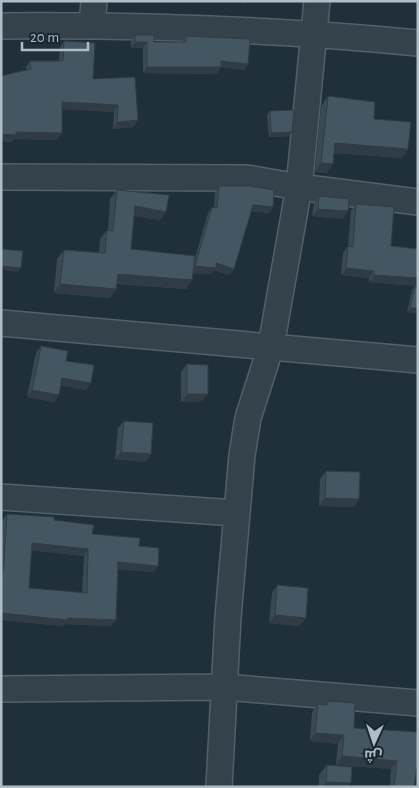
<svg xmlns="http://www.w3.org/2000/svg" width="419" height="788" viewBox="0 0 419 788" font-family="'Alegreya Sans',Cairo,sans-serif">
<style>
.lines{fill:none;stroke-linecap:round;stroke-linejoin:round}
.street-casing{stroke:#526069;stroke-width:28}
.street{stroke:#34424b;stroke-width:25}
.wall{fill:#3a4a54;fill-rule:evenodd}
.shaded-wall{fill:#303c45}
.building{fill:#445662;stroke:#303c45;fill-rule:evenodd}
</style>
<rect width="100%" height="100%" fill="#20303b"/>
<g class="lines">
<defs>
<path id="street" d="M1,26C140,25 279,29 418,43
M92,26L94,1
M1,177L247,178L299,187L418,202
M1,323L418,360
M1,497L236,513
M1,689L224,687L418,703
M219,787L228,617L242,455L248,418L271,346L299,187L317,1"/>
</defs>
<use href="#street" class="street-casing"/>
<use href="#street" class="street"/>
</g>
<path class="wall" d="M135,35L154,42H182L186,36L248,64L244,70L221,67L217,74L143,73V48H131V41Z
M64,41L93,79L138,120L133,127L113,129L114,112L62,109L57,140L14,139L12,142L1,141V76L26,70V67L30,61H59L60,48Z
M328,96L374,119L408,149L402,158L334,153L333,164L327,173L315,172L321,106Z
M270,111L289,136L269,137L267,115Z
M219,186L269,213L251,211L234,269L229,275L214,270L211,274L193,273L192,280L186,289L117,284L116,289L110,298L54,293L57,259L64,250L99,253L100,239L107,230H108L110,199L117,190L166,212L160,220L134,216L131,249L195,258L208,213L212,207H214L215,192Z
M319,196L343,219L312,216L314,203Z
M356,204L391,246L418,249V286L369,282V278L341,275L343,253L348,246L351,211Z
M415,286L418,313L407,312L412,290Z
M41,346L86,390L61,385L54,402L27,397L36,353Z
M187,364L202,401L181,402V372Z
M124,421L151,454L145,462L115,459L118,428Z
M326,471L359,499L354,507L319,506L320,479Z
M7,514L54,520L92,534L139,546L158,566L153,572L118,569L111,626L64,624L63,626L1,620V538L2,521ZM31,550L84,556L82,593L29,588Z
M277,585L300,626L269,623L272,593Z
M327,701L354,728L416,768L414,787H390L391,769L336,765L338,744L310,741L312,712L318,704L325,705Z
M327,765L351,783L348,787H319V775Z"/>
<path class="shaded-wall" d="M229,1H247L245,4Z
M135,42H147L143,48H131Z
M221,61L248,64L244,70L221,67L217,74L143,73L147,67Z
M62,102L118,105L114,112L58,109Z
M138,120L133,127L113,129L117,122Z
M16,132L62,133L57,140L14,139L12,142L1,141V134Z
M292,132L289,136L269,137L271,133Z
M335,143L408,149L402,158L328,152Z
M321,163L333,164L327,173L315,172Z
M253,205L273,207L269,213L248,211Z
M135,206L166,212L160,220L129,215Z
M318,209L348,211L343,219L312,216Z
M216,263L234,269L229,275L214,270L211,274L190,273L195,266Z
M1,266L21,268L18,272L1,270Z
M346,268L374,271L369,278L341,275Z
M118,274L192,280L186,289L112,283Z
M374,275L418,278V286L369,282Z
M60,284L116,289L110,298L54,293Z
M410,308H418V313L407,312Z
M62,378L91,383L86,390L57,385Z
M32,390L59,395L54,402L27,397Z
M187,394H208L202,401L181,402Z
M121,452L151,454L145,462L115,459Z
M325,498L359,499L354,507L319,506Z
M32,543L88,549L84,556L27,550Z
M118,562L158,566L153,572L114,568Z
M1,613L68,618L116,620L111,626L64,624L63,626L1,620Z
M275,615L306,618L300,626L269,623Z
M315,733L344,735L338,744L310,741Z
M342,756L397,761L391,769L336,765Z
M326,782L351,783L348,787H322Z"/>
<path class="building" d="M135,35H154V42H186V36L250,39L248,64L221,61V67H147V42H135Z
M64,41L95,43L93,79L135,77L138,120L117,122L118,105L62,102V133L16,132V135L1,134V76L31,69L30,61H63Z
M328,96L375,102L374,119L411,122L408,149L335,143L333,164L321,163Z
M294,110L292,132L271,133L270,111Z
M219,186H250L274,190L273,207L253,205L234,269L216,263V268L195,266L212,207L217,208Z
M117,190L169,195L166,212L135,206L131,249L195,256L192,280L118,274L116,289L60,284L64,250L105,253L107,230L113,231Z
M319,196L349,199L348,211L318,209Z
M356,204L394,207L391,246L418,249V278L374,275V271L346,268L348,246L353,247Z
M1,249L23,251L21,268L1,266Z
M415,286L418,287V308H410Z
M41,346L68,351L66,361L94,365L91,383L62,378L59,395L32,390Z
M187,364L208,365V394H187Z
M124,421L153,423L151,454L121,452Z
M326,471L360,472L359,499L325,498Z
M7,514L54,517V520L94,525L92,534L140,538L139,546L159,548L158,566L118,562L116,620L68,618L67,620L1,613V583L4,562ZM32,543L88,549L87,593L29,588Z
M277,585L308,588L306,618L275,615Z
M327,701L355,703L354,728L418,732V760L414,787H394L397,761L342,756L344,735L315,733L318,704L327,705Z
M327,765L352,767L351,783L326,782Z"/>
<rect width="419" height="788" fill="none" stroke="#afbdc7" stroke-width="5"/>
<g transform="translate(374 743) rotate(183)" stroke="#192730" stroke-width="4" paint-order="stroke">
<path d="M0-4L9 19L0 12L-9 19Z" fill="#afbdc7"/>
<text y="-8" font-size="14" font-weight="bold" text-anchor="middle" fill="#afbdc7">ش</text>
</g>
<path d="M22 42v8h66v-8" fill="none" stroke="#afbdc7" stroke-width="2.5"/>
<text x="30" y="42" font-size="15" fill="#afbdc7" stroke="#192730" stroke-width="4" paint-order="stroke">20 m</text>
</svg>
